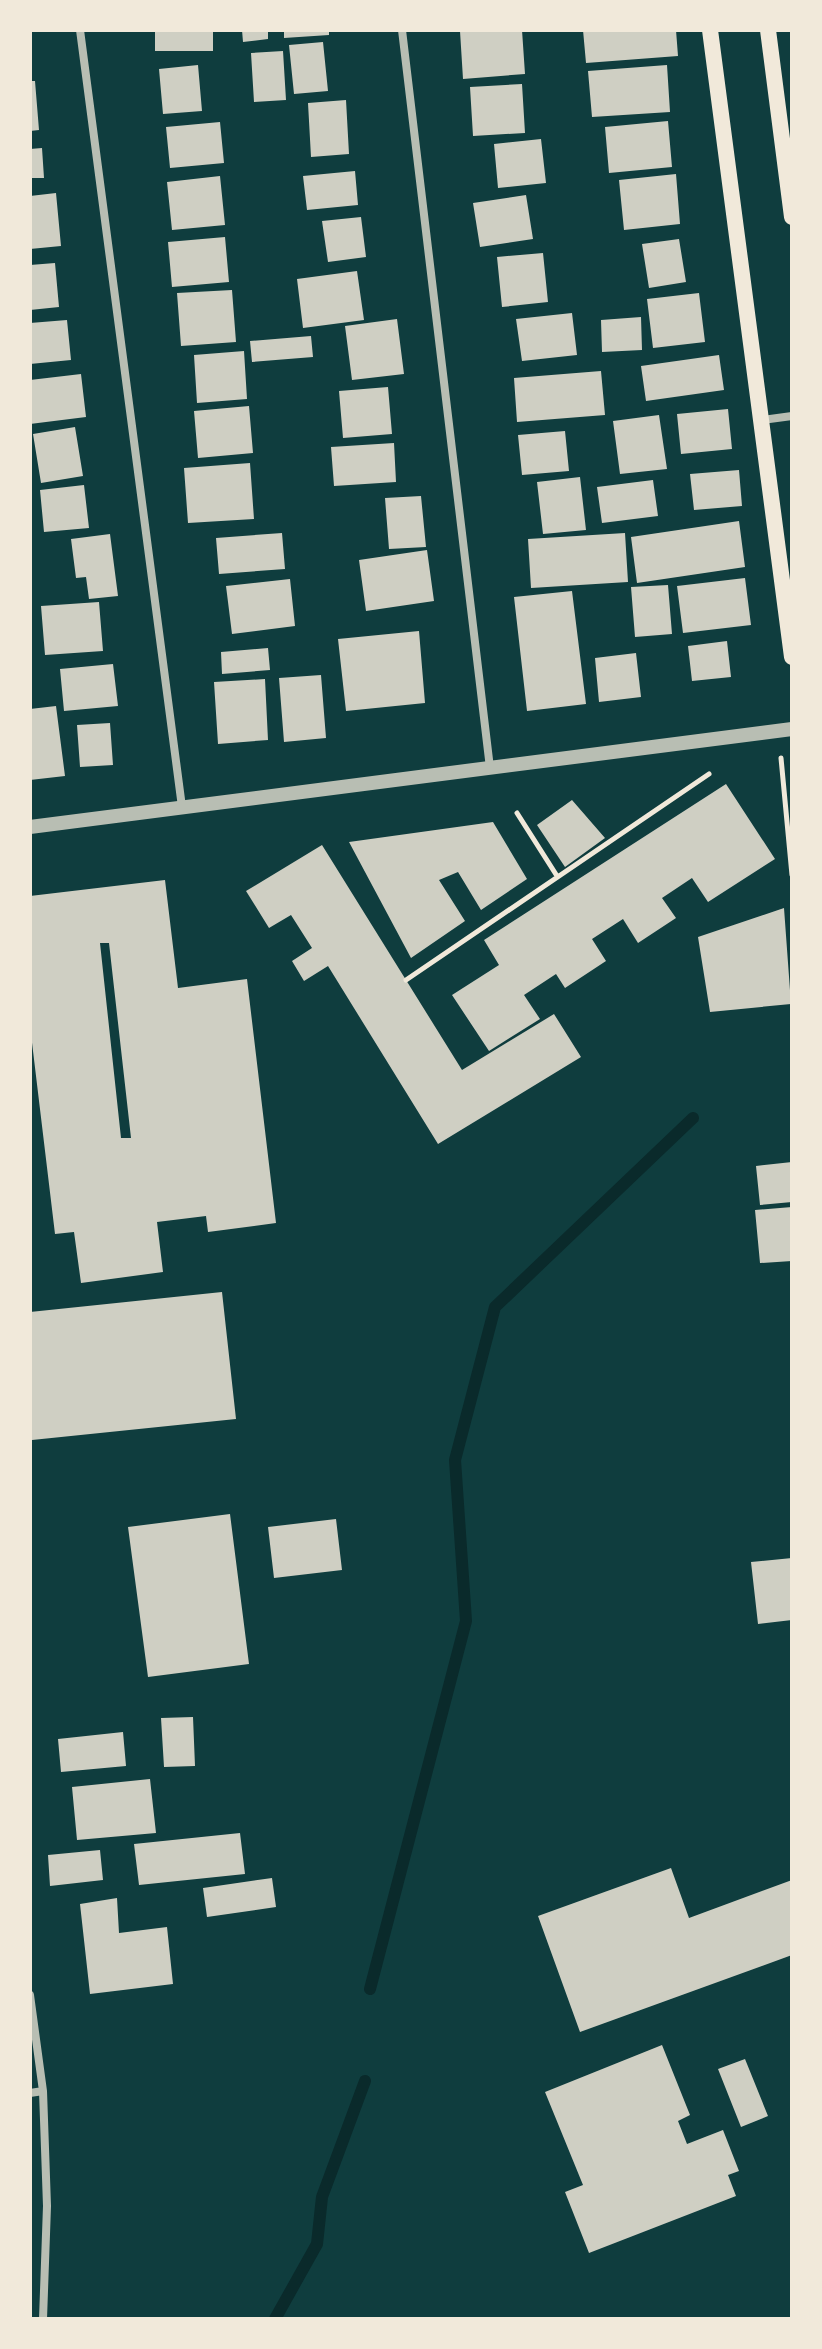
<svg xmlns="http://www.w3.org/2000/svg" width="822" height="2349" viewBox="0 0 822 2349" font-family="'PT Serif',serif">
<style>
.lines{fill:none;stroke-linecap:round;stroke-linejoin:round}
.stream{stroke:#0a2a2b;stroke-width:12}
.building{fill:#cfcfc3;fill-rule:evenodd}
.path{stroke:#f1e9da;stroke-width:5}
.minor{stroke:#b8beb3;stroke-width:8}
.tertiary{stroke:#b8beb3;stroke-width:14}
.secondary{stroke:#f1e9da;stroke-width:16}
</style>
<rect width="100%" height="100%" fill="#0f3d3e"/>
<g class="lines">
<path class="stream" d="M370,1989L466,1621L455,1460L495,1307L693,1118
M275,2319L317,2244L322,2197L365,2081"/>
</g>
<path class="building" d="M155,30H213V51H155Z
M242,30H268V39L243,42Z
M284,30H329V35L284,38Z
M522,30L525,74L463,79L460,31Z
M583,30H676L678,56L586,63Z
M323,42L328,91L294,94L289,45Z
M283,51L286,100L254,102L251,53Z
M198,65L202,111L163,114L159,69Z
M667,65L670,112L592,117L588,71Z
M30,81H35L39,130L30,131Z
M522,84L525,133L473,136L470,87Z
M346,100L349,154L311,157L308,103Z
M668,121L672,167L609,173L605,127Z
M220,122L224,163L170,168L166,127Z
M541,139L546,183L498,188L494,144Z
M42,148L44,178H30V149Z
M355,171L358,205L307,210L303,176Z
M676,174L680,224L624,230L619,180Z
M220,176L225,225L172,230L167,182Z
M56,193L61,246L30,249V196Z
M526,195L533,239L480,247L473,203Z
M361,217L366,257L328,262L322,221Z
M225,237L229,282L172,287L168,242Z
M679,239L686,282L649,288L642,244Z
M543,253L548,302L502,307L497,257Z
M55,263L59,307L30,310V265Z
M357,271L364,320L303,328L297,279Z
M232,290L236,342L181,346L177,293Z
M699,293L705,342L653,348L647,299Z
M572,313L577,355L522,361L516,319Z
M641,317L642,350L602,352L601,320Z
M397,319L404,374L352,380L345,326Z
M67,320L71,360L30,364V323Z
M311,336L313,357L252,362L250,341Z
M244,351L247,399L197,403L194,355Z
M719,355L724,390L646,401L641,366Z
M601,371L605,415L517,422L514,378Z
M81,374L86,417L30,424V380Z
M388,387L392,434L343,438L339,391Z
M249,406L253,453L198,458L194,411Z
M728,409L732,449L681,454L677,414Z
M659,415L667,469L620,474L613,421Z
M75,427L83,476L41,483L33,434Z
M565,431L569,471L522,475L518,435Z
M394,443L396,482L334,486L331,447Z
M250,463L254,519L188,523L184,468Z
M739,470L742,506L694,510L690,474Z
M580,477L586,530L543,534L537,482Z
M653,480L658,516L602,523L597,487Z
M84,485L89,528L44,532L40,490Z
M421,496L426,547L389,549L385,498Z
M739,521L745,567L637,583L631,537Z
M282,533L285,569L219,574L216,538Z
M625,533L628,582L531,588L528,539Z
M110,534L118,596L89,599L86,577L76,578L71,539Z
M427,550L434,601L366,611L359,560Z
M745,578L751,625L683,633L677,586Z
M290,579L295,626L232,634L226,586Z
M668,585L672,634L635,637L631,587Z
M572,591L586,704L527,711L514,597Z
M99,602L103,651L45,655L41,606Z
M419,631L425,703L346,711L338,639Z
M727,641L731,677L692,681L688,646Z
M268,648L270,670L222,674L221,652Z
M636,653L641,697L599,702L595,658Z
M113,664L118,706L64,711L60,669Z
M321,675L326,738L284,742L279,678Z
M265,679L268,740L218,744L214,682Z
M56,706L65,776L30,780V709Z
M110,723L113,765L80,767L77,725Z
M726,784L775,859L708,902L692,878L662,898L676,918L638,943L623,919L592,939L606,961L565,988L556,974L524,995L540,1019L489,1051L452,995L499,965L484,940Z
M572,800L605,838L565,867L537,825Z
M493,822L527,879L481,910L458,872L439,880L465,921L411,958L349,842Z
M322,845L462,1070L554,1014L581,1057L438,1144L328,966L304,981L292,961L312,948L291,915L269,928L246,891Z
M165,880L178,988L247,979L276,1223L208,1232L206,1216L157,1222L163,1272L81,1283L74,1232L55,1234L30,1026V896ZM100,943H109L131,1138H121Z
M784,908L791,1004L710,1012L698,937Z
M792,1162V1202L760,1205L756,1166Z
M792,1207V1261L760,1263L755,1210Z
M222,1292L236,1419L32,1440L30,1312Z
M230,1514L249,1664L148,1677L128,1527Z
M336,1519L342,1570L274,1578L268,1527Z
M792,1558V1620L758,1624L751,1562Z
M193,1717L195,1766L164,1767L161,1718Z
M123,1732L126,1766L61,1772L58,1739Z
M150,1779L156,1833L77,1840L72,1787Z
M240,1833L245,1874L139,1885L134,1844Z
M100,1850L103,1880L50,1886L48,1855Z
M671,1868L689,1918L792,1880V1955L580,2032L538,1916Z
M272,1878L276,1907L207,1917L203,1888Z
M117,1898L119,1933L167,1927L173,1984L90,1994L80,1904Z
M662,2045L690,2115L678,2121L687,2144L723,2130L739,2171L728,2175L736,2196L589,2253L565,2192L583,2185L545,2092Z
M745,2059L768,2116L741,2127L718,2069Z"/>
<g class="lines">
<path class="path" d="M781,758L792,875
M517,813L557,876
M406,980L709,774"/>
<path class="minor" d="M80,30L182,807
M402,30L490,768
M762,420L792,416
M30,1995L43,2091L47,2206L43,2319
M30,2093L43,2091"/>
<path class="tertiary" d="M30,827L792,729"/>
<path class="secondary" d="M710,30L792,657
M768,30L792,217"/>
</g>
<rect width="822" height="2349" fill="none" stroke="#f1e9da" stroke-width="64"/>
</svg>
